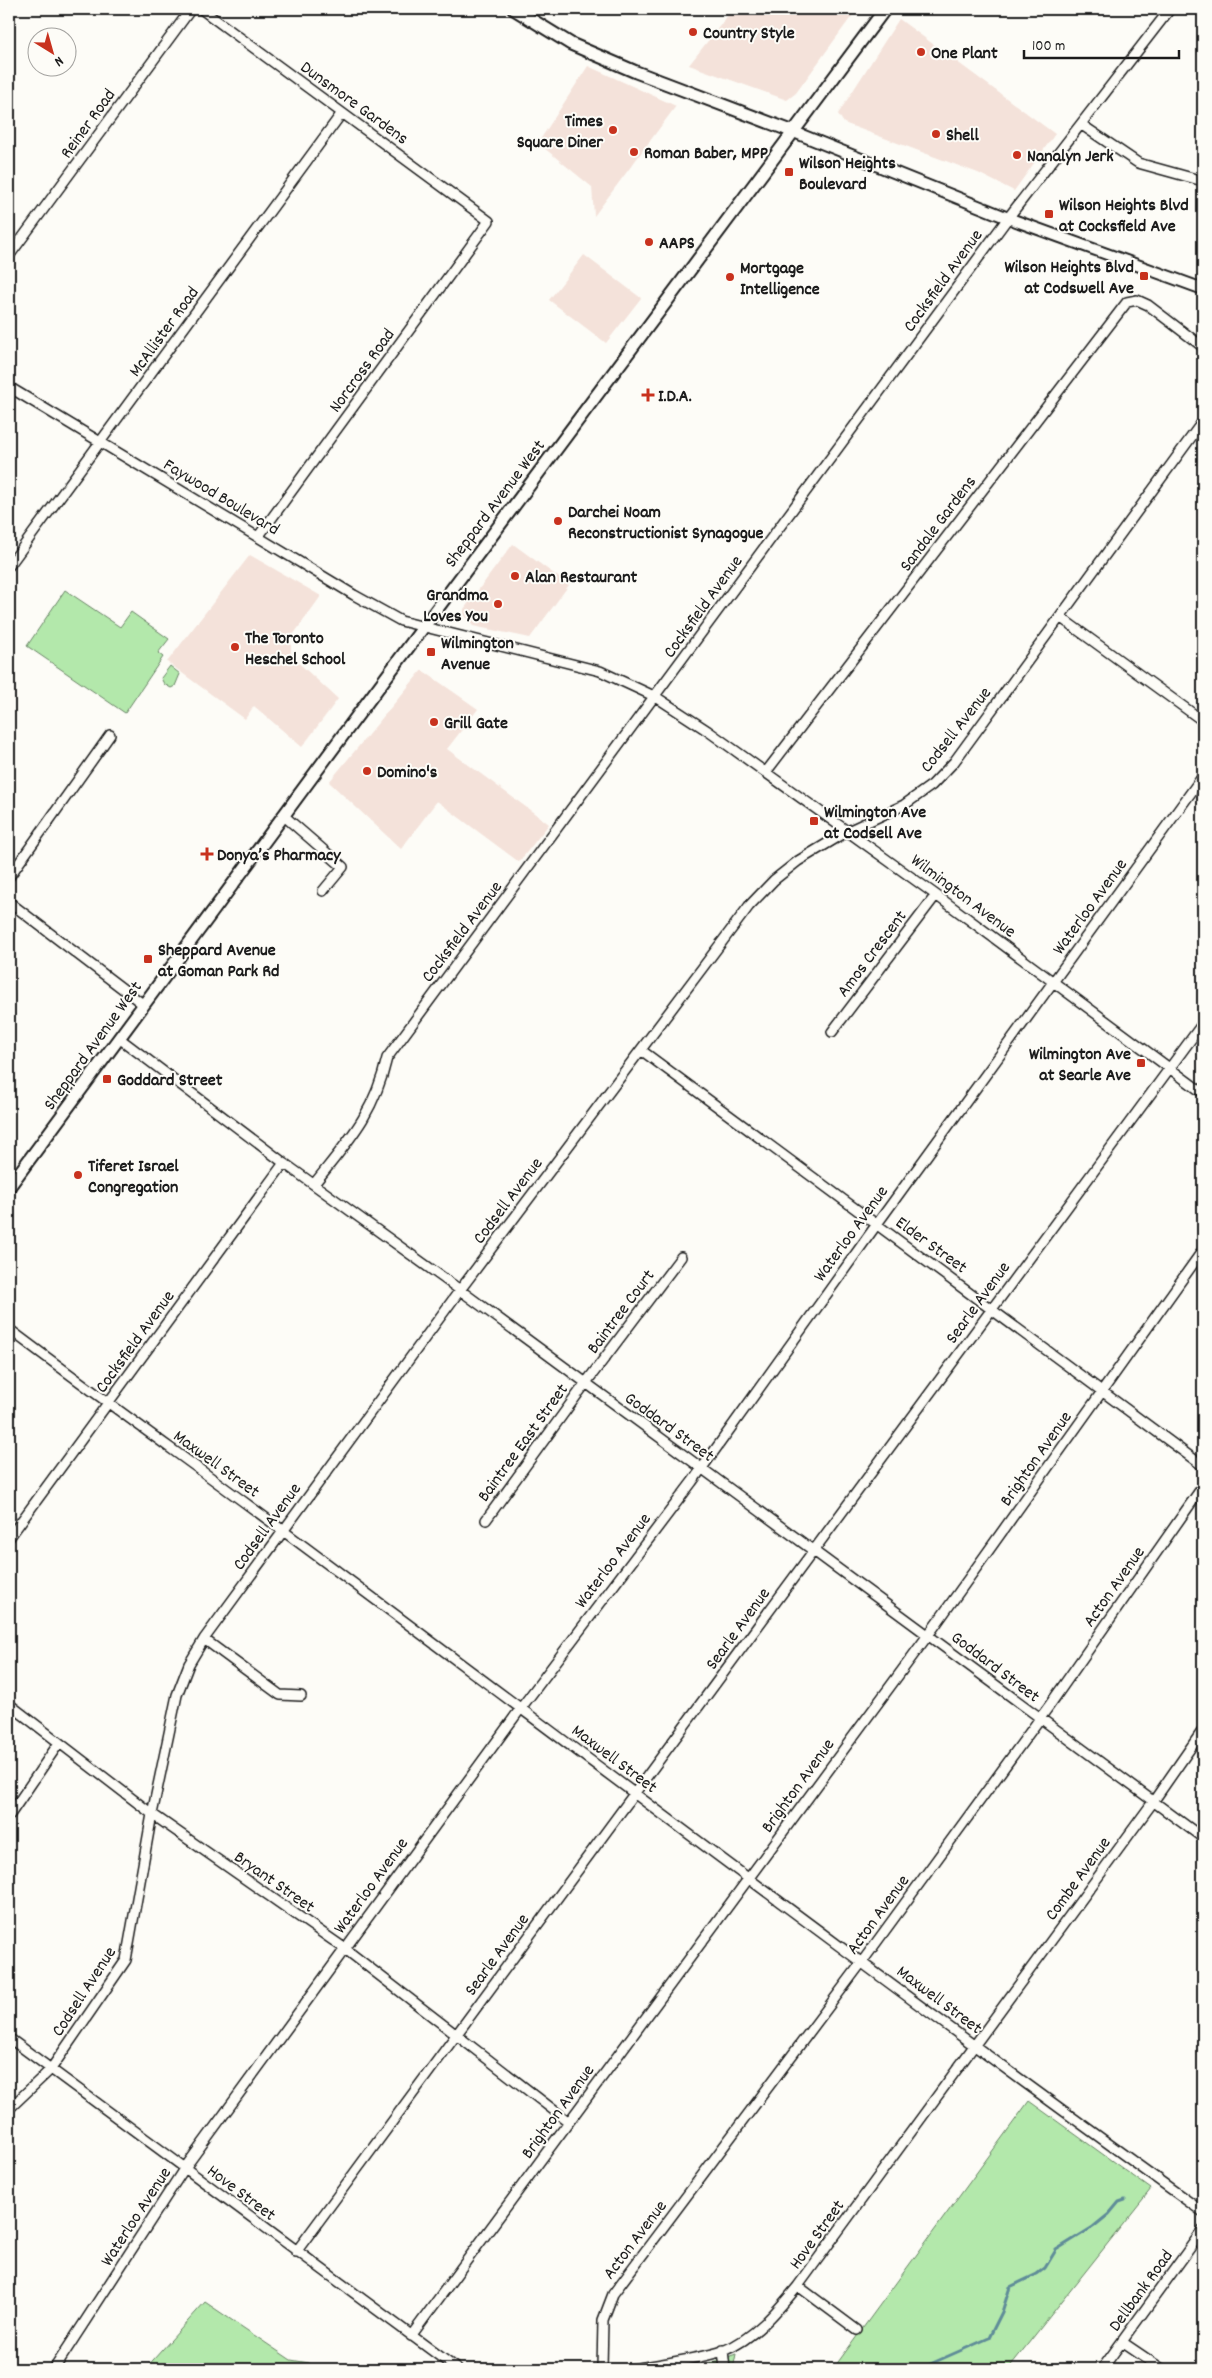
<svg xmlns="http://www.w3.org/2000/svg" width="1212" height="2378" viewBox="0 0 1212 2378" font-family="Dekko,sans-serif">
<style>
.built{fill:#f4e2da}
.green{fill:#b3e8ab;stroke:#688264}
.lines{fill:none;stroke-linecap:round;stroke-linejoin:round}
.stream{stroke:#5f8c98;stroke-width:3}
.minor-casing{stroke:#1c1c1c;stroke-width:12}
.tertiary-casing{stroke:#1c1c1c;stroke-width:14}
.secondary-casing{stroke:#1c1c1c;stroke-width:15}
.minor{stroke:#fdfcf7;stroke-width:9}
.tertiary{stroke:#fdfcf7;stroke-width:10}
.secondary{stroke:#fdfcf7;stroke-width:11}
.poi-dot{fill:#c8321e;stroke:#fdfcf7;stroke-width:2}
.labels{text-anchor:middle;stroke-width:4;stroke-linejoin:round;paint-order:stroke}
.poi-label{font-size:18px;font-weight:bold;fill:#1c1c1c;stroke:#fdfcf7;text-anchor:start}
.street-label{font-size:18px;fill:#1c1c1c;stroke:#fdfcf7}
</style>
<rect width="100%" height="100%" fill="#fdfcf7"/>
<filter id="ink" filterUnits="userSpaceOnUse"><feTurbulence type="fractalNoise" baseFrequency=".02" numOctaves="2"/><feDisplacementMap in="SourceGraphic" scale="10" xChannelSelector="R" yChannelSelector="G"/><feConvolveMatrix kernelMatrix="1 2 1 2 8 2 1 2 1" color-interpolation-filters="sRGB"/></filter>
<g filter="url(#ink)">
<path class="built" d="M733,9H757L762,14L766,9H857L796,93L787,100L689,65Z
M899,19L1055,134L1014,191L978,173L844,123L838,114Z
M588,66L676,106L594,216L592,187L538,143Z
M584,255L641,298L606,343L549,300Z
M513,544L569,585L530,638L473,626L464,614V609Z
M250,555L321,596L291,638V656L338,699L302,747L254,706L245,719L167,662Z
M422,670L478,709L447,749L549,824L519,862L437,801L401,849L329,782Z"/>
<path class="green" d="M65,590L120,627L131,612L169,639L158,653L163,657L125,713L27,646Z
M170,666L180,674L175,686L171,688L164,684L161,678Z
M1029,2101L1151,2189L1008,2369H833Z
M205,2302L291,2360L309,2363L317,2369H145Z
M736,2354L733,2369H693Z"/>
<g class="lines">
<path class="stream" d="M928,2369V2365L989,2338L1002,2312L1010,2287L1037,2274L1045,2268L1056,2250L1093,2227L1109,2214L1119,2202L1125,2200"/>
<defs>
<path id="minor" d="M201,9L489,221L258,537
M1082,125L1138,163L1203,181
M9,256L191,9
M9,387L354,595L401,621L600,671L656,697L708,731L936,895L1203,1093
M9,566L342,113
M1060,617L1203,721
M766,772L1127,302L1137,300L1148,305L1203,347
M283,815L343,867L323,891
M9,877L110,735
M9,902L144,1005
M832,1032L936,895
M119,1038L284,1163L460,1290L1203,1838
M641,1050L1203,1466
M314,1184C349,1140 374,1114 387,1058L1008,218L1170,9
M9,1329C120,1413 234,1493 345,1577C630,1790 914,2004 1203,2212
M486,1520L585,1384L681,1257
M9,1538L284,1163
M204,1639L280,1695L301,1696
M9,1704L152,1814L344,1948L569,2122
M9,1816L59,1743
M9,2038L457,2369
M9,2109L51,2069L126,1960L152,1814L177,1695L189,1664L204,1639L460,1290L749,906L774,880L798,861L848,831L904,805L932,785L954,762L1203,421
M296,2252L1203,1023
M798,2286L857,2330
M411,2336L934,1627L1203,1250
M1122,2342L1162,2369
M723,2350L725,2369
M54,2369L184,2169L521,1708L692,1482L877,1224L1203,776
M602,2369L603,2320L613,2294L862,1962L1049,1706L1203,1486
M632,2369C659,2364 699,2359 723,2351C754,2339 778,2310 798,2286L1153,1802L1203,1730
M1102,2369L1203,2230"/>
<path id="tertiary" d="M794,132L1008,218L1203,289"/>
<path id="secondary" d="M514,9L571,44L636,72L794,132
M9,1187L366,704L885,9"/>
</defs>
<use href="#minor" class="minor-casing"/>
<use href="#tertiary" class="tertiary-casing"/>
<use href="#secondary" class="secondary-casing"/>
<use href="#minor" class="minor"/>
<use href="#tertiary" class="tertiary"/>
<use href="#secondary" class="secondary"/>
</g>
</g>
<g class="poi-dot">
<circle cx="693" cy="32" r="5"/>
<circle cx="921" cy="52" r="5"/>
<circle cx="613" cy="130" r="5"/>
<circle cx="936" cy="134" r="5"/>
<circle cx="634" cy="152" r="5"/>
<circle cx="1017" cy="155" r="5"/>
<rect x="784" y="167" width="10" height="10" rx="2.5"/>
<rect x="1044" y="209" width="10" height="10" rx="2.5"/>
<circle cx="649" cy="242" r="5"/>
<rect x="1139" y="271" width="10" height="10" rx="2.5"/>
<circle cx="730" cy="277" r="5"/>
<path d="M645.5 387.5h5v5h5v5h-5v5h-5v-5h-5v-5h5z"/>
<circle cx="558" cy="521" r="5"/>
<circle cx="515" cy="576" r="5"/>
<circle cx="498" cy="604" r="5"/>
<circle cx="235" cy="647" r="5"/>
<rect x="426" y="647" width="10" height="10" rx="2.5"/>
<circle cx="434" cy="722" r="5"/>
<circle cx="367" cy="771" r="5"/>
<rect x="809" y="816" width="10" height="10" rx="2.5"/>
<path d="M204.5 846.5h5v5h5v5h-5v5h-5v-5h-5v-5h5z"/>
<rect x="143" y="954" width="10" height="10" rx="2.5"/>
<rect x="1136" y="1058" width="10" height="10" rx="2.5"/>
<rect x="102" y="1074" width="10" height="10" rx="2.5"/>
<circle cx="78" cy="1175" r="5"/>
</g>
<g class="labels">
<g class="poi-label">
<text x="703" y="38">Country Style</text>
<text x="931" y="58">One Plant</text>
<text x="603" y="126" text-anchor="end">Times<tspan x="603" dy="21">Square Diner</tspan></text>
<text x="946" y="140">Shell</text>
<text x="644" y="158">Roman Baber, MPP</text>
<text x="1027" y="161">Nanalyn Jerk</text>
<text x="799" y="168">Wilson Heights<tspan x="799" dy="21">Boulevard</tspan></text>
<text x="1059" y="210">Wilson Heights Blvd<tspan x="1059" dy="21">at Cocksfield Ave</tspan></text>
<text x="659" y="248">AAPS</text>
<text x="1134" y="272" text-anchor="end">Wilson Heights Blvd<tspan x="1134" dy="21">at Codswell Ave</tspan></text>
<text x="740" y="273">Mortgage<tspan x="740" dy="21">Intelligence</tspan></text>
<text x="658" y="401">I.D.A.</text>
<text x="568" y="517">Darchei Noam<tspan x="568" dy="21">Reconstructionist Synagogue</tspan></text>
<text x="525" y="582">Alan Restaurant</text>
<text x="488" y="600" text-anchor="end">Grandma<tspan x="488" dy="21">Loves You</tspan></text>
<text x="245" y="643">The Toronto<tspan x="245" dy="21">Heschel School</tspan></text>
<text x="441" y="648">Wilmington<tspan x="441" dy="21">Avenue</tspan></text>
<text x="444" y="728">Grill Gate</text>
<text x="377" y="777">Domino's</text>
<text x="824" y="817">Wilmington Ave<tspan x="824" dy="21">at Codsell Ave</tspan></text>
<text x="217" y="860">Donya’s Pharmacy</text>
<text x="158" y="955">Sheppard Avenue<tspan x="158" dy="21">at Goman Park Rd</tspan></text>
<text x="1131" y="1059" text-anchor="end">Wilmington Ave<tspan x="1131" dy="21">at Searle Ave</tspan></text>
<text x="117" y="1085">Goddard Street</text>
<text x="88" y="1171">Tiferet Israel<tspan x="88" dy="21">Congregation</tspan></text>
</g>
<g class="street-label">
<text transform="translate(355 102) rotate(36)" y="6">Dunsmore Gardens</text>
<text transform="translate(87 123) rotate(-54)" y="6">Reiner Road</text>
<text transform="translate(942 280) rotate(-54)" y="6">Cocksfield Avenue</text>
<text transform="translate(163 331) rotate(-54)" y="6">McAllister Road</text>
<text transform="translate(361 370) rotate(-54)" y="6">Norcross Road</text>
<text transform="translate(222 496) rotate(31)" y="6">Faywood Boulevard</text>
<text transform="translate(494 503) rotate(-53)" y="6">Sheppard Avenue West</text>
<text transform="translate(937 523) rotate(-53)" y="6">Sandale Gardens</text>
<text transform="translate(702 606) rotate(-54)" y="6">Cocksfield Avenue</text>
<text transform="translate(955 729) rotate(-52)" y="6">Codsell Avenue</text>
<text transform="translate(964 895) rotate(37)" y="6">Wilmington Avenue</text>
<text transform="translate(1089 906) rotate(-54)" y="6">Waterloo Avenue</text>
<text transform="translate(461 931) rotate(-53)" y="6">Cocksfield Avenue</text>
<text transform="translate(871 953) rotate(-53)" y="6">Amos Crescent</text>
<text transform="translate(92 1045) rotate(-54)" y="6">Sheppard Avenue West</text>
<text transform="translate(507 1200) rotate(-53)" y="6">Codsell Avenue</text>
<text transform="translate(850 1233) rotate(-54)" y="6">Waterloo Avenue</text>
<text transform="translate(932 1244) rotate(36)" y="6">Elder Street</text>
<text transform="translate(977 1302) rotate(-54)" y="6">Searle Avenue</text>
<text transform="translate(620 1311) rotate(-53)" y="6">Baintree Court</text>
<text transform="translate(134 1341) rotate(-54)" y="6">Cocksfield Avenue</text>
<text transform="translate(670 1426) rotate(36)" y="6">Goddard Street</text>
<text transform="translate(522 1442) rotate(-54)" y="6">Baintree East Street</text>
<text transform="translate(1035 1458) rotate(-55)" y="6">Brighton Avenue</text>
<text transform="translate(217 1463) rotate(36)" y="6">Maxwell Street</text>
<text transform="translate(266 1526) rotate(-54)" y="6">Codsell Avenue</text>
<text transform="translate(612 1560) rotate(-53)" y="6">Waterloo Avenue</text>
<text transform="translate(1113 1586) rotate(-55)" y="6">Acton Avenue</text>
<text transform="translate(737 1628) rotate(-54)" y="6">Searle Avenue</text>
<text transform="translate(996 1666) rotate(37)" y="6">Goddard Street</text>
<text transform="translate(615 1758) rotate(37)" y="6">Maxwell Street</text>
<text transform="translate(797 1785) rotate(-54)" y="6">Brighton Avenue</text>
<text transform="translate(1077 1878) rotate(-54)" y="6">Combe Avenue</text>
<text transform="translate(275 1881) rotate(35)" y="6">Bryant Street</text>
<text transform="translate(370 1885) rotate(-54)" y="6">Waterloo Avenue</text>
<text transform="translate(877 1914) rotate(-54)" y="6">Acton Avenue</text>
<text transform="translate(496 1954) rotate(-54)" y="6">Searle Avenue</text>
<text transform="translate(83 1991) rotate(-57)" y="6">Codsell Avenue</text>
<text transform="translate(940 1999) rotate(37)" y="6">Maxwell Street</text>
<text transform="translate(557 2111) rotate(-54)" y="6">Brighton Avenue</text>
<text transform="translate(242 2192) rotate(37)" y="6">Hove Street</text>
<text transform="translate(135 2216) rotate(-57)" y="6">Waterloo Avenue</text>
<text transform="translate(816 2234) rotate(-54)" y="6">Hove Street</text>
<text transform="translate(634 2239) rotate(-53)" y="6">Acton Avenue</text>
<text transform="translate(1140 2290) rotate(-54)" y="6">Dellbank Road</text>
</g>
</g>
<rect width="1212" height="2378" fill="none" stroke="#fdfcf7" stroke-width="30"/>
<rect x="15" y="15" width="1182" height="2348" fill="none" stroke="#1c1c1c" stroke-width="2" filter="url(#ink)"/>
<g transform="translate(52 52) rotate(143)"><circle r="24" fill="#fdfcf7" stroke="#a3a29f"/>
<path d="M0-4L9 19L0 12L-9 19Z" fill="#c8321e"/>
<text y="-8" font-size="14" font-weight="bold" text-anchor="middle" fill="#1c1c1c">N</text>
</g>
<path d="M1024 50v8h155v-8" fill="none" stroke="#1c1c1c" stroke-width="2.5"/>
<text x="1032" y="50" font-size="15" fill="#1c1c1c" stroke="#fdfcf7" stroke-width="4" paint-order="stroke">100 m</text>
</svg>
